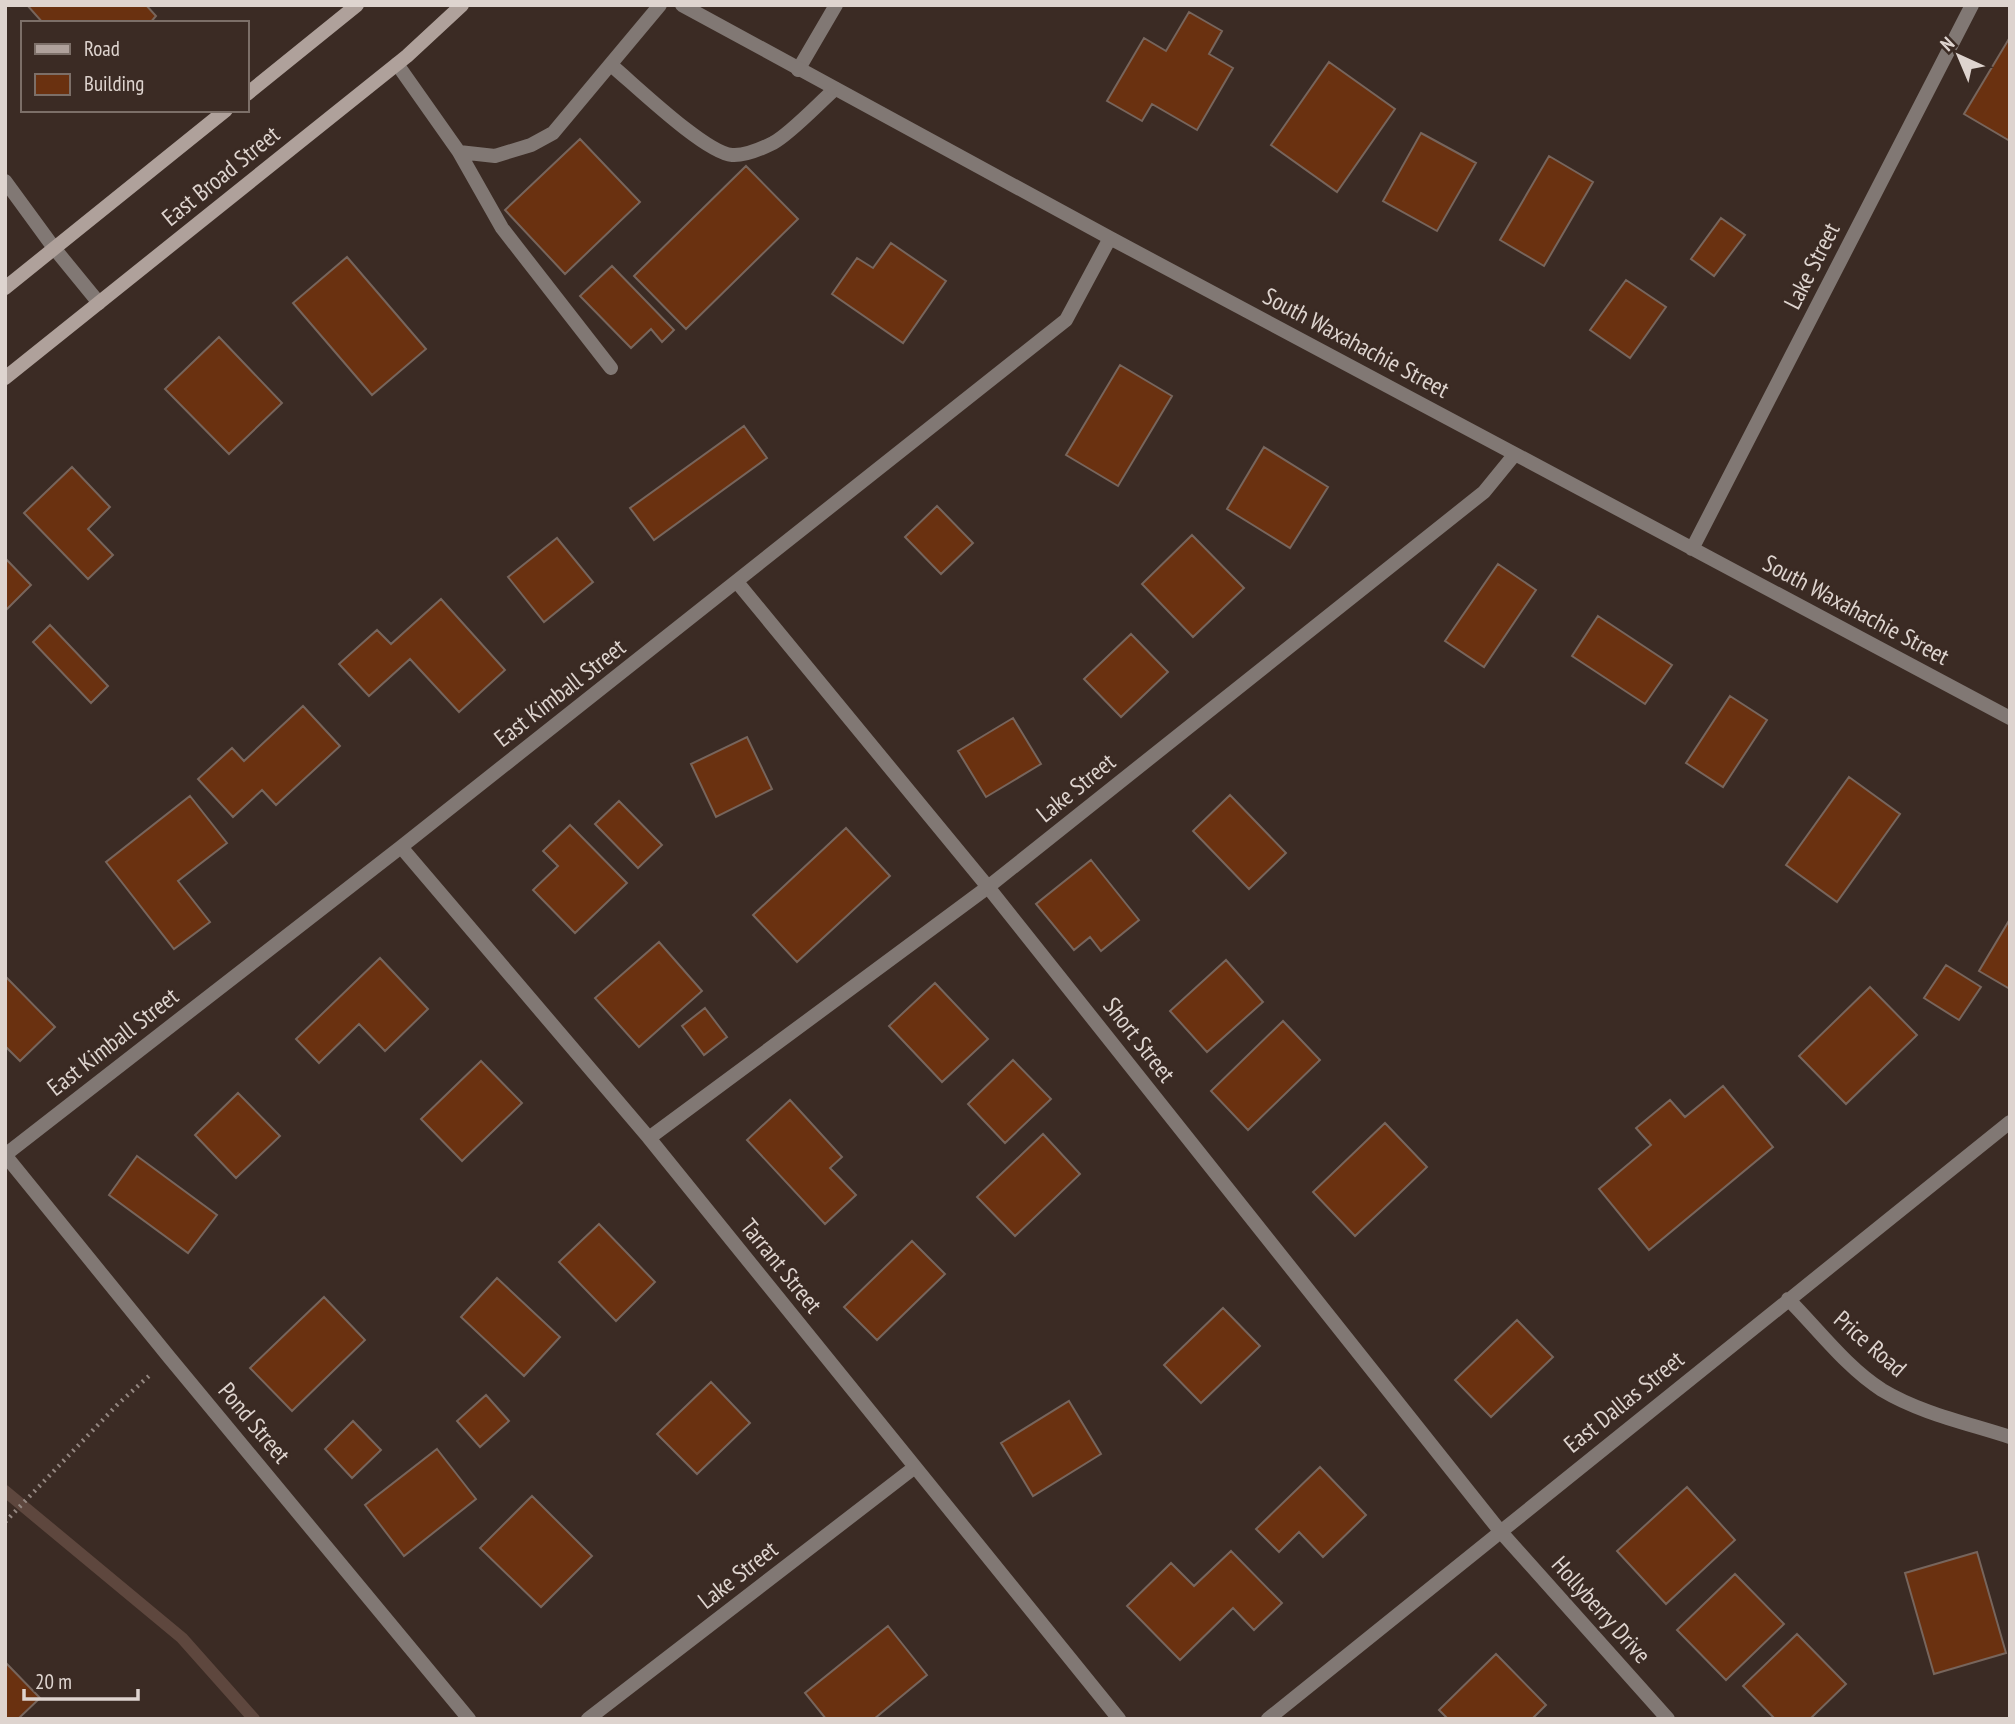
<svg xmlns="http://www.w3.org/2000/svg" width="2015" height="1724" viewBox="0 0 2015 1724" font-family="'PT Sans Narrow',sans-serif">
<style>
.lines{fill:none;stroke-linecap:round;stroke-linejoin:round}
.stream{stroke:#5e473e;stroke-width:12}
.building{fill:#6a3110;stroke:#77655c;stroke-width:2}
.path{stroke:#948781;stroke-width:4.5;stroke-dasharray:2 5;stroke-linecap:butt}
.lane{stroke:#817874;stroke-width:14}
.street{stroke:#817874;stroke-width:14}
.secondary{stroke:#afa19b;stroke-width:14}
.labels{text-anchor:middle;stroke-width:5;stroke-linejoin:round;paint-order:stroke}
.street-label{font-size:24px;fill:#ded4cf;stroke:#3b2b24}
</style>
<rect width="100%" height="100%" fill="#3b2b24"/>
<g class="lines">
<path class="stream" d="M5,1491L182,1638L254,1719"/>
</g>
<path class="building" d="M27,5H146L156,16L150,23H43Z
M1189,12L1222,31L1209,54L1233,68L1197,130L1152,104L1142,121L1107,101L1144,38L1166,51Z
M2010,37V141L1964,114Z
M1329,62L1395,109L1337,192L1271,145Z
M1421,133L1476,163L1437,231L1383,201Z
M580,139L640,202L565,274L505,210Z
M1549,156L1593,182L1544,266L1500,240Z
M746,166L798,219L686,329L634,276Z
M1721,218L1745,235L1714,276L1691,259Z
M891,243L946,281L903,343L832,294L857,258L873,268Z
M347,257L426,349L372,395L293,303Z
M612,266L674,330L662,342L651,329L631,348L580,296Z
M1626,280L1666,307L1630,358L1590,330Z
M219,337L282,403L229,454L165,389Z
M1120,365L1172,396L1118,486L1066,455Z
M744,426L767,458L654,540L630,508Z
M1264,447L1328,487L1290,548L1227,509Z
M72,467L110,507L88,529L113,555L88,579L24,513Z
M937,506L973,543L941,574L905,537Z
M1192,535L1244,588L1193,637L1142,584Z
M557,538L593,582L544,622L508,577Z
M5,558L31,585L5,611Z
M1498,564L1536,590L1484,667L1445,641Z
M441,599L505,670L459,712L410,659L369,696L339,664L377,630L391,644Z
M1598,616L1672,665L1645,704L1572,656Z
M50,625L108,686L91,703L33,642Z
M1131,634L1168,672L1121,717L1084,679Z
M1730,696L1767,720L1723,787L1686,763Z
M303,706L340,746L276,805L262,790L233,817L198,779L232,748L244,761Z
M1013,718L1041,764L986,797L958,751Z
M747,737L772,789L716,817L691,764Z
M1849,777L1900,814L1837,902L1786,865Z
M1230,795L1286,853L1249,889L1193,831Z
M190,796L227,843L178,881L210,922L174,949L106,862Z
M619,801L662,845L638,868L595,824Z
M570,825L627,883L575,933L533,890L558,866L543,851Z
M846,828L890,876L797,962L753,915Z
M1091,860L1139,920L1101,951L1090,937L1074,950L1036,904Z
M2010,919V989L1979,971Z
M659,942L702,991L639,1047L595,998Z
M380,958L428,1009L385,1051L359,1024L319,1063L296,1039Z
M1226,960L1263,1002L1207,1052L1170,1011Z
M1946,965L1981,987L1959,1020L1924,998Z
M5,976L55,1027L20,1061L5,1046Z
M935,983L988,1039L942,1082L889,1026Z
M1870,987L1917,1035L1846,1104L1799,1056Z
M705,1008L727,1037L704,1055L682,1026Z
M1283,1021L1320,1060L1248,1130L1211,1091Z
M1013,1060L1051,1099L1005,1143L968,1104Z
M481,1061L522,1103L462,1161L421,1119Z
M1723,1086L1773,1147L1649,1250L1599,1189L1651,1145L1636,1128L1670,1100L1685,1117Z
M238,1093L280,1136L236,1178L195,1135Z
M790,1100L842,1157L830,1168L856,1195L825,1224L747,1140Z
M1385,1123L1427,1167L1355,1236L1313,1192Z
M1043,1134L1080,1174L1015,1236L977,1197Z
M137,1156L217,1215L188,1253L109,1195Z
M599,1224L655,1282L616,1321L559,1262Z
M912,1241L945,1274L877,1340L844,1307Z
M497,1278L560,1337L524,1376L461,1317Z
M324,1297L365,1340L292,1411L250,1368Z
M1223,1308L1260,1346L1201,1403L1164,1365Z
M1517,1320L1553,1357L1491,1417L1455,1380Z
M711,1382L750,1423L697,1474L657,1434Z
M486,1395L509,1421L480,1447L457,1421Z
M1069,1401L1101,1454L1033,1496L1001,1443Z
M353,1421L381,1450L352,1478L325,1449Z
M437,1449L476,1499L404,1556L365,1505Z
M1320,1467L1366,1515L1323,1557L1299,1532L1279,1552L1256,1529Z
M1687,1487L1735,1540L1666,1604L1617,1551Z
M532,1496L592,1556L541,1607L480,1548Z
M1231,1551L1282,1603L1254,1630L1233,1608L1180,1660L1127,1606L1171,1563L1194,1586Z
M1977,1552L2006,1653L1934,1674L1905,1573Z
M1735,1574L1784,1624L1726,1680L1677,1630Z
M888,1626L927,1675L874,1719H826L805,1693Z
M1797,1634L1846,1684L1810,1719H1775L1743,1686Z
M1496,1654L1546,1705L1532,1719H1448L1439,1710Z
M5,1662L40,1698L18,1719H5Z"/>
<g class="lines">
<path class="path" d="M5,1522L118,1404L150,1375"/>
<path class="lane" d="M397,64L459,152L495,156L531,145L553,133L660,5
M611,65C634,84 705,153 732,155C745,156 761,149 773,143C790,134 819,103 835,89
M798,70L836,5
M459,152L502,228L611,368"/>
<path class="street" d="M682,5L1110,238L2010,718
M5,181L54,248L99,303
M1692,549L1972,5
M737,582L988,887L1500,1531L1668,1719
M401,847L649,1138L1119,1719
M649,1138L988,887L1484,492L1515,454
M5,1155L401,847L1066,320L1110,238
M5,1155L169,1357L469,1719
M1788,1299C1818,1329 1846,1367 1882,1390C1920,1413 1967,1423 2010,1437
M588,1719L915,1467
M1268,1719L2010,1122"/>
<path class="secondary" d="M247,94L357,5
M5,288L226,110
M5,378L407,56L462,5"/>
</g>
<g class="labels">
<g class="street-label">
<text transform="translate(221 176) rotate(-39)" y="8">East Broad Street</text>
<text transform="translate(1812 266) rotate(-63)" y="8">Lake Street</text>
<text transform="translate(1356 343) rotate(28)" y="8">South Waxahachie Street</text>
<text transform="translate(1856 610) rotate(28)" y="8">South Waxahachie Street</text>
<text transform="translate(560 693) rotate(-38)" y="8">East Kimball Street</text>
<text transform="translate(1076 788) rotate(-39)" y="8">Lake Street</text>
<text transform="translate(1139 1040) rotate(52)" y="8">Short Street</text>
<text transform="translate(113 1042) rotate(-38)" y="8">East Kimball Street</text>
<text transform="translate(781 1266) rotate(51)" y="8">Tarrant Street</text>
<text transform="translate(1870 1344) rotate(41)" y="8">Price Road</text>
<text transform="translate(1624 1402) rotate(-39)" y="8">East Dallas Street</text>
<text transform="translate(254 1423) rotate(50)" y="8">Pond Street</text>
<text transform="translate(738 1575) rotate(-38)" y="8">Lake Street</text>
<text transform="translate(1601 1610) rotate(48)" y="8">Hollyberry Drive</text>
</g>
</g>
<rect width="2015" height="1724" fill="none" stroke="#ded4cf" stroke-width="14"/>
<rect x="21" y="21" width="228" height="91" fill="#3b2b24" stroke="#7c6f68" stroke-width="2"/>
<rect x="35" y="44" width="35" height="10" fill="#afa19b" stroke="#7c6f68" stroke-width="2"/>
<text x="84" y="56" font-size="21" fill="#ded4cf">Road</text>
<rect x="35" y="74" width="35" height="21" fill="#6a3110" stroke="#7c6f68" stroke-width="2"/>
<text x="84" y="91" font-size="21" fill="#ded4cf">Building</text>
<g transform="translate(1959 56) rotate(316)" stroke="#3b2b24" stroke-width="5" paint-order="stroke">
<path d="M0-5L12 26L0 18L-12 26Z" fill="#ded4cf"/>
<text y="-10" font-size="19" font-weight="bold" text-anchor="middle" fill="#ded4cf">N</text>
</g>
<path d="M24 1689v10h114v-10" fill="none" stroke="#ded4cf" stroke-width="3.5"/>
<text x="35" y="1689" font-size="21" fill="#ded4cf" stroke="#3b2b24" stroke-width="5" paint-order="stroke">20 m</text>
</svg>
